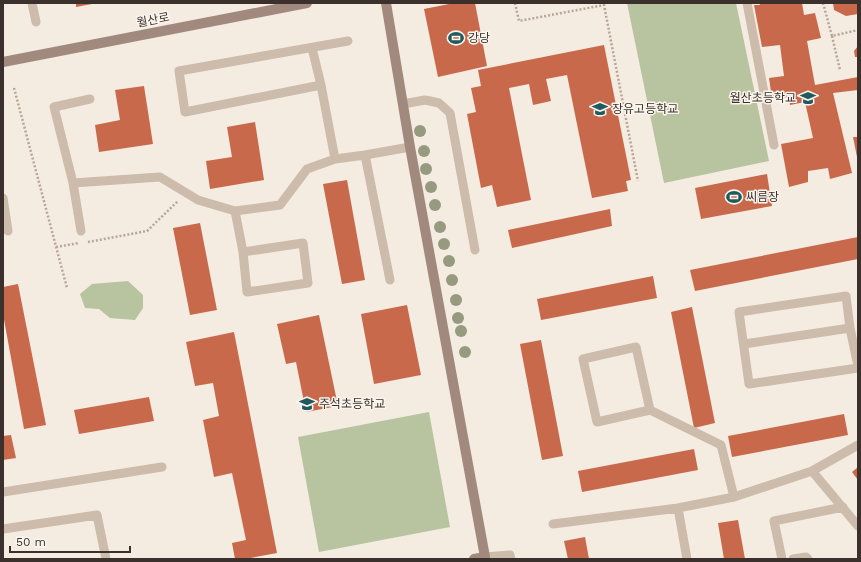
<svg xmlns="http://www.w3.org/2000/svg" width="861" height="562" viewBox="0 0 861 562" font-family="'Work Sans','Noto Sans KR',sans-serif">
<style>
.green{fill:#b8c4a0}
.building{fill:#c8694b}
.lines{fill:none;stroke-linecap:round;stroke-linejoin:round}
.path{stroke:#b9a596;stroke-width:2.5;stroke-dasharray:2 2;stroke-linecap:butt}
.lane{stroke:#cdbbac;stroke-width:9}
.secondary{stroke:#a18a7d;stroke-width:10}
.tree{fill:#969b7f}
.labels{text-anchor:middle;stroke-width:3;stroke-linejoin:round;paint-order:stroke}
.street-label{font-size:12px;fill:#3b302b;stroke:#fbf5ee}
.poi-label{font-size:12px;fill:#3b302b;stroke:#fbf5ee;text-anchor:start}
</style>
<rect width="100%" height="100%" fill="#f4ebe1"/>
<path class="green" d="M627,3H736L769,161L664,183Z
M128,281L143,295V308L135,320L110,318L99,309L85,308L80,294L92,284Z
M429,412L450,527L319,552L298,437Z"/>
<path class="building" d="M76,3H92V4L76,7Z
M454,3H475L487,66L438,77L424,9Z
M759,3H802L804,15L815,13L821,38L807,41L815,85L858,77V90L833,93L852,173L830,179L828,168L808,171V182L789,187L781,144L813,138L805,102L790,105L789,97L772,99L769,78L784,76L780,45L762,47L754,5H760Z
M833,3H858V14L846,16L834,10Z
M604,45L631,180L626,181L628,191L592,198L567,75L546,79L551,101L533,105L529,84L509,88L531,200L497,207L492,185L481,188L467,114L476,112L471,88L481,86L478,70Z
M858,46V57H855L854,51Z
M144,86L153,144L99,152L95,125L120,120L115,90Z
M255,122L264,180L210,189L206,161L232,157L227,127Z
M853,137H858V157H857Z
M767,174L772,206L701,219L695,188Z
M347,180L365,280L342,284L323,184Z
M610,209L612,226L512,248L508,230Z
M200,223L217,310L190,315L173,228Z
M858,237V259L695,291L690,270Z
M653,276L657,298L541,320L537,299Z
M18,284L46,425L24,429L3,314V287Z
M407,305L421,375L374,384L361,314Z
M692,307L715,423L694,428L671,312Z
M319,315L338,406L306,412L296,362L286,364L277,324Z
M234,332L277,553L245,559H235L232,543L246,540L232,473L214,477L203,420L219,416L213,383L195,386L186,342Z
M541,340L563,456L542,460L520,344Z
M149,397L154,421L79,434L74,410Z
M844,414L848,435L732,457L728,436Z
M11,435L16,458L3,460V436Z
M694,449L698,470L582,492L578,471Z
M858,467V480L852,472Z
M738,520L745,559H724L718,523Z
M585,537L589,559H568L564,541Z"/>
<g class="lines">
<path class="path" d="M515,3L519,21L604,5L638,181
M823,3L832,36L858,30
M832,36L840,70
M14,88L67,288
M88,242L147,231L178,201
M56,247L79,243"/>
<path class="lane" d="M32,3L36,22
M747,3L774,145
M312,48L321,85L335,159
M321,85L185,112L179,71L348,41
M90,99L54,107L73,183L160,177L198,200L235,211L280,205L307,169L335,159L365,155L410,147
M403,104L425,100L439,103L450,113L475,250
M365,155L390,280
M73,183L81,231
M3,198L8,231
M235,211L243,252L247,292L308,283L303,243L243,252
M850,328L858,366
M744,344L850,328L846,296L739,312L749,384L858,368
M636,347L650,410L597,422L583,359Z
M650,410L721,445L734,497
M812,471L858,526
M3,492L162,467
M678,508L687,559
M553,524L678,508L734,497L812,471L858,445
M3,529L97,515L106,559
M485,557L510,555L511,559
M782,559L774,521L843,507
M793,559L806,557L808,559"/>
<path class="secondary" d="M386,3L410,147L485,557L474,559
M3,62L307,3"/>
</g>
<g class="tree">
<circle cx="420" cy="131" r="6"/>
<circle cx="424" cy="151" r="6"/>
<circle cx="426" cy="169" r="6"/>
<circle cx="431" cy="187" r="6"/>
<circle cx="435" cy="205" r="6"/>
<circle cx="440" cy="227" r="6"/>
<circle cx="444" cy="244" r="6"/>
<circle cx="449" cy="261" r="6"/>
<circle cx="452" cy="280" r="6"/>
<circle cx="456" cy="300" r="6"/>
<circle cx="458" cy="318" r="6"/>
<circle cx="461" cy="331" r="6"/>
<circle cx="465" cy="352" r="6"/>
</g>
<defs>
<symbol id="stadium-bare" viewBox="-9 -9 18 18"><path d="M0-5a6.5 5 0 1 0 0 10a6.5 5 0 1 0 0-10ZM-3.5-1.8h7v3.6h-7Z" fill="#1f5a5e" stroke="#fbf5ee" stroke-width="2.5" paint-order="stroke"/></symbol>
<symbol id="school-bare" viewBox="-9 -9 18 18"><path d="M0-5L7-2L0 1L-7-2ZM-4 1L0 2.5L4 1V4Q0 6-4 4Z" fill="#1f5a5e" stroke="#fbf5ee" stroke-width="2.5" paint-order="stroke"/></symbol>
</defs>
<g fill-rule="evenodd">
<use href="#stadium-bare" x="445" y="27" width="22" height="22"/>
<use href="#school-bare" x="797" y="87" width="22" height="22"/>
<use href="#school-bare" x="589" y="98" width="22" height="22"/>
<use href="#stadium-bare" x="723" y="186" width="22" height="22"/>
<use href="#school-bare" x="296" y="393" width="22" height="22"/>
</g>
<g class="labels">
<g class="street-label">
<text transform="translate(153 20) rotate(-11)" y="4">월산로</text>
</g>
<g class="poi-label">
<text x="468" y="42">강당</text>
<text x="796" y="102" text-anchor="end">월산초등학교</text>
<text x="612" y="113">장유고등학교</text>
<text x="746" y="201">씨름장</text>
<text x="319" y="408">주석초등학교</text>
</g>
</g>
<rect width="861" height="562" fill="none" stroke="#3b302b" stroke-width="8"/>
<path d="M10 546v6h120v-6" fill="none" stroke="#3b302b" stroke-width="2"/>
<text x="16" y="546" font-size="12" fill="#3b302b" stroke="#fbf5ee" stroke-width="3" paint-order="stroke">50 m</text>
</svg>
